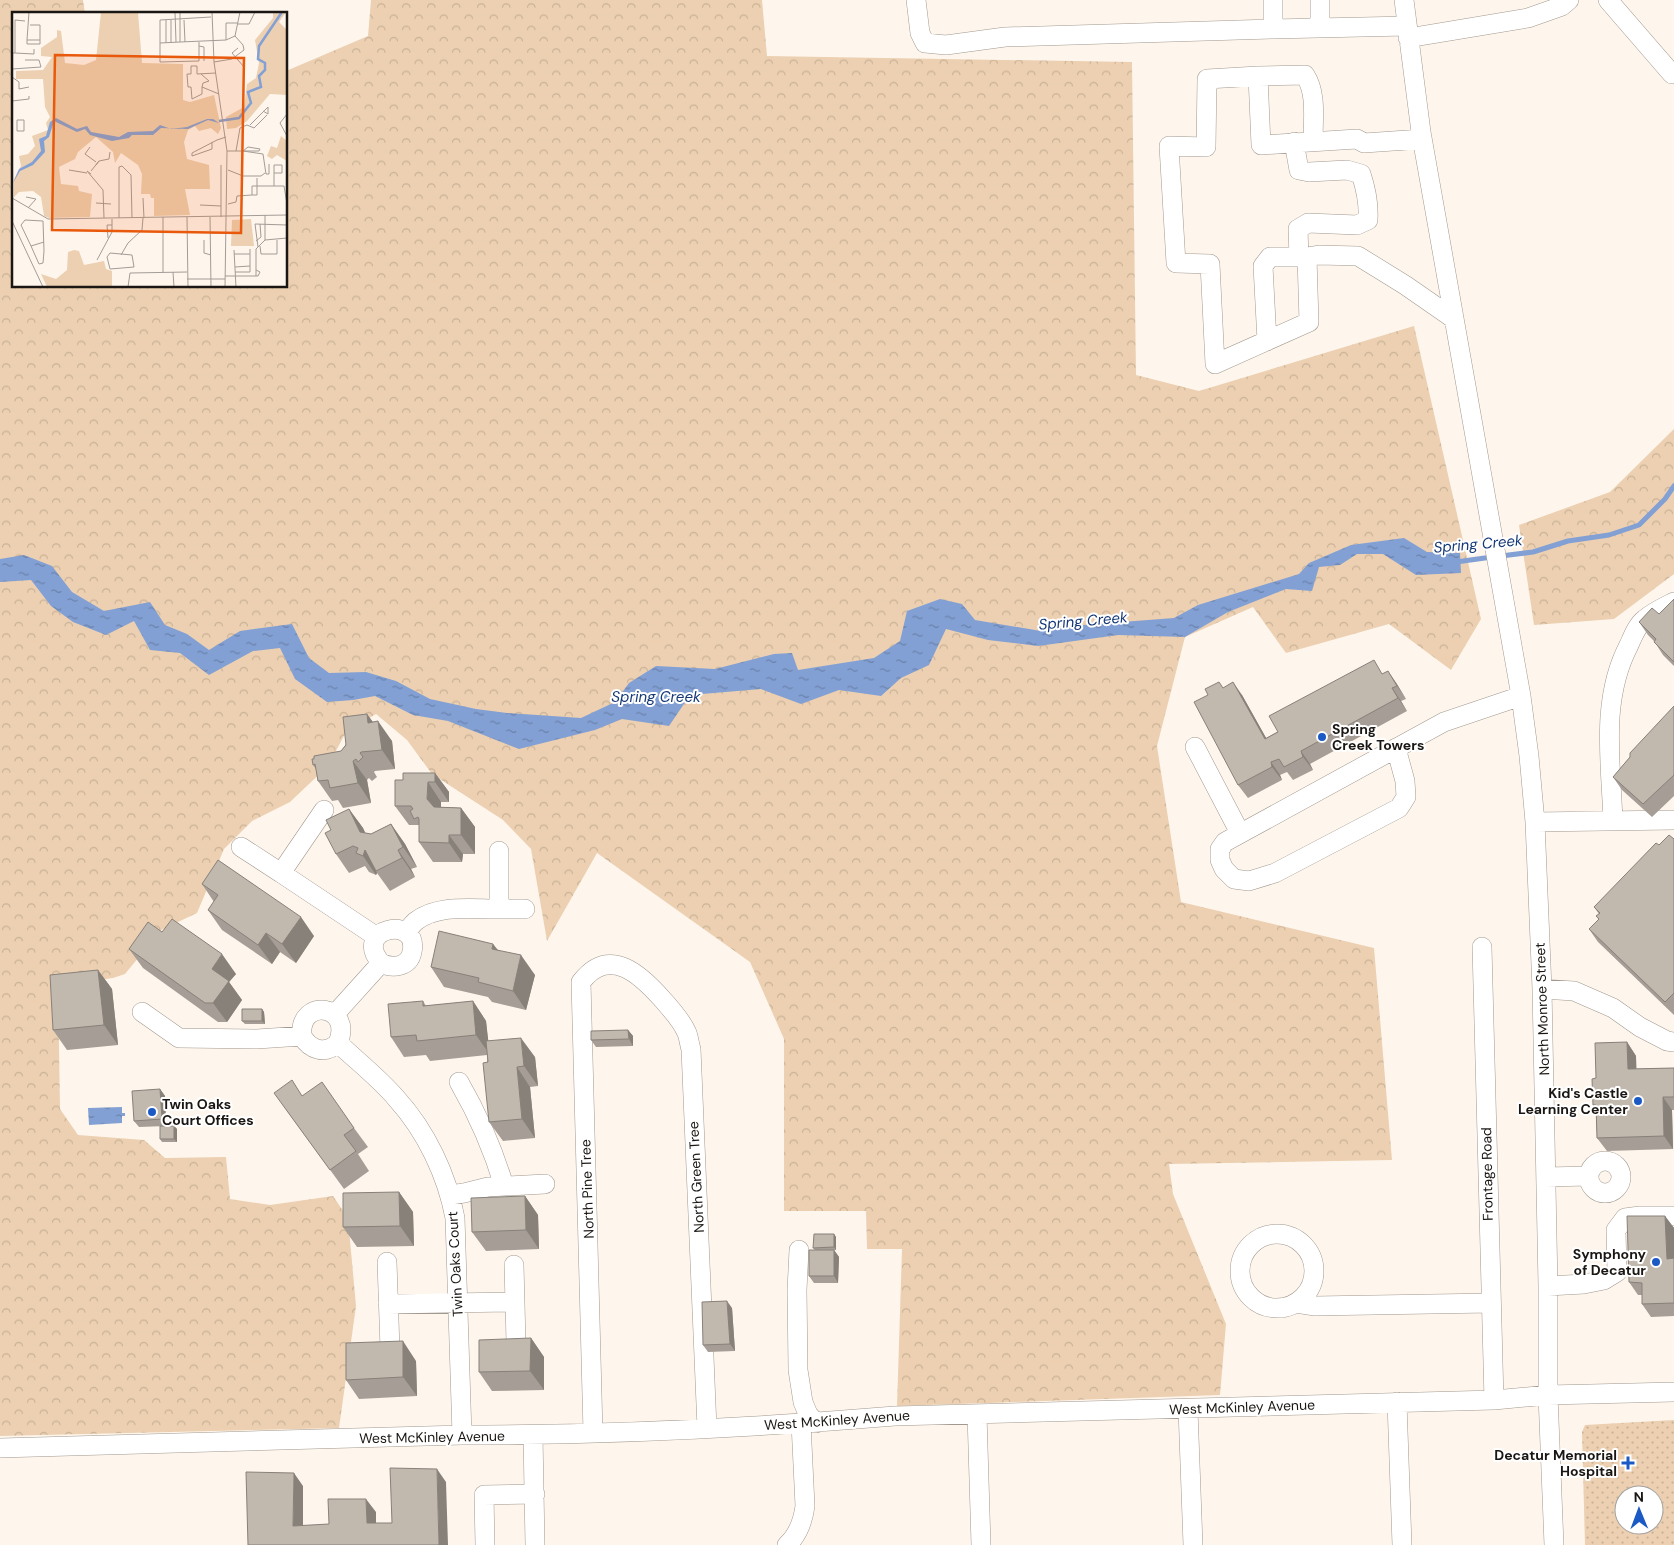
<svg xmlns="http://www.w3.org/2000/svg" width="1674" height="1545" viewBox="0 0 1674 1545" font-family="'DM Sans',sans-serif">
<style>
.grass{fill:url(#grass-dots);fill-rule:evenodd}
.forest{fill:url(#forest-crowns)}
.water{fill:url(#water-ripples)}
.lines{fill:none;stroke-linecap:round;stroke-linejoin:round}
.stream{stroke:#82a0d4;stroke-width:5}
.minor-casing{stroke:#a1988e;stroke-width:20}
.minor{stroke:#fff;stroke-width:19}
.wall{fill:#a69e96}
.shaded-wall{fill:#87817a}
.building{fill:#c1b8ae;stroke:#87817a}
.poi-dot{fill:#1b59c5;stroke:#fff;stroke-width:2}
.labels{text-anchor:middle;stroke-width:4;stroke-linejoin:round;paint-order:stroke}
.poi-label{font-size:14px;font-weight:bold;fill:#1a1613;stroke:#fff;text-anchor:end}
.street-label{font-size:14px;fill:#1a1613;stroke:#fff}
.water-label{font-size:15px;font-style:italic;fill:#153876;stroke:#fff}
.inset-river{fill:none;stroke:#82a0d4;stroke-width:2.5}
.inset-road{fill:none;stroke:#a39c96;stroke-width:1}
.view{fill:#e8590c;fill-opacity:0.15;stroke:#e8590c;stroke-width:2.5}
.inset-edge{fill:none;stroke:#1a1613;stroke-width:2.5}
</style>
<defs>
<pattern id="grass-dots" width="8" height="8" patternUnits="userSpaceOnUse" patternTransform="scale(1.25)"><rect width="8" height="8" fill="#ecd0b1"/><path d="M2 2h.1M6 6h.1" fill="none" stroke="#cab297" stroke-width="1.8" stroke-linecap="round"/></pattern>
<pattern id="forest-crowns" width="20" height="18" patternUnits="userSpaceOnUse" patternTransform="scale(1.25)"><rect width="20" height="18" fill="#ecd0b1"/><path d="M2 6a3 3 0 1 1 6 0M12 15a3 3 0 1 1 6 0" fill="none" stroke="#cab297"/></pattern>
<pattern id="water-ripples" width="26" height="14" patternUnits="userSpaceOnUse" patternTransform="scale(1.25)"><rect width="26" height="14" fill="#82a0d4"/><path d="M2 4q2-2 4 0t4 0M15 11q2-2 4 0t4 0" fill="none" stroke="#6a81ab"/></pattern>
</defs>
<rect width="100%" height="100%" fill="#fef6ed"/>
<path class="grass" d="M1674,1420V1545H1585L1582,1432L1585,1425ZM1624,1495H1654V1525H1624Z"/>
<path class="forest" d="M0,0H83L85,14H14V286H286V71L368,36L371,0H762L767,56L1132,62L1136,375L1199,391L1414,326L1481,619L1451,670L1389,624L1286,653L1253,607L1185,637L1157,746L1181,902L1374,948L1392,1160L1169,1164L1173,1194L1226,1324L1220,1395L897,1406L902,1249H867L866,1211H784V1039L750,962L597,853L547,941L531,849L503,820L432,774L407,740L376,714L346,732L328,766L290,802L252,821L224,849L197,913L161,930L125,974L113,978L58,986L60,1109L78,1135L144,1140L165,1158L226,1157L230,1199L270,1205L333,1196L348,1218L356,1306L339,1428L0,1436Z
M1674,429V574L1614,619L1534,625L1519,525L1610,492Z"/>
<path class="water" d="M1404,538L1427,552L1460,553L1461,573L1416,575L1383,554H1357L1340,565L1319,567L1312,591L1286,589L1228,612L1185,637L1118,635L1038,646L988,640L946,629L929,665L901,678L881,696L839,690L801,704L761,689L690,695L669,726L622,719L595,730L519,749L448,721L413,715L375,696L353,700L327,702L295,679L280,648L253,651L209,675L180,653L150,650L134,621L106,635L73,622L51,606L31,580L0,582V559L24,555L52,566L72,592L104,611L150,602L165,625L187,634L209,650L240,631L292,624L309,658L329,673L366,672L396,681L430,699L476,709L507,713L581,718L615,702L629,683L656,666L715,669L774,654L792,653L798,670L874,658L900,641L907,611L940,599L962,604L975,620L1041,631L1070,626L1174,618L1198,605L1299,574L1309,563L1351,545Z
M122,1107V1113H125V1116H122V1123L89,1125L88,1108Z"/>
<g class="lines">
<path class="stream" d="M1501,556L1533,552L1568,541L1609,535L1639,525L1665,499L1674,486
M1456,562L1492,557"/>
<defs>
<path id="minor" d="M916,0L920,33L925,43L946,45L1005,37L1273,29V0
M1320,0V27
M1404,0L1421,132L1521,696L1529,756L1535,822L1542,989L1548,1286V1395L1554,1545
M1608,0L1672,74
M1273,29L1407,26
M1408,38L1528,18L1562,6L1569,0
M1258,76L1305,75C1317,93 1313,119 1313,141
M1422,139L1364,143L1357,139L1261,145L1258,76L1207,79L1206,147L1169,146L1176,263L1210,264L1215,364L1309,322L1307,257L1319,255L1358,256L1405,285L1454,319
M1294,142L1299,170L1309,172L1347,170L1361,174C1366,189 1369,204 1368,220L1357,225L1308,223L1298,229L1299,257
M1267,341L1263,266L1270,257H1307
M1195,747L1240,833
M1396,748L1405,781L1406,797L1399,808L1275,873L1249,881L1234,879L1224,869L1220,860V849L1225,842L1444,722L1521,696
M324,810L281,873L377,937
M1613,821C1611,762 1600,700 1629,645C1633,636 1637,625 1645,619C1653,612 1664,607 1674,602
M1535,822L1674,820
M241,847L281,873
M499,909H525
M406,933C409,929 412,924 416,921C438,904 472,909 499,909V851
M1482,947L1494,1400
M1542,989L1574,991L1613,1008L1640,1027L1667,1041L1674,1042
M142,1012L179,1038L257,1039L302,1036
M335,1014L381,963C351,928 420,914 412,952C409,967 393,969 381,963
M338,1043C354,1004 298,997 302,1036C310,1050 325,1055 338,1043C357,1061 379,1078 396,1098C426,1131 447,1175 455,1218L462,1435
M459,1082C478,1115 493,1149 504,1186
M1589 1177a16 16 0 1 1 32 0a16 16 0 1 1-32 0Z
M1546,1177L1589,1176
M450,1195L464,1193L488,1187L545,1184
M1240 1271a37 37 0 1 1 74 0a37 37 0 1 1-74 0Z
M799,1250L797,1290L798,1370L803,1402L808,1414L816,1423
M387,1262L390,1349
M514,1265L516,1342
M1548,1286L1584,1284L1604,1280L1617,1272L1616,1230L1625,1218L1640,1216H1674
M1296,1303L1315,1306L1490,1303
M388,1304L515,1302
M1397,1402L1402,1545
M1188,1409L1193,1545
M977,1414L981,1545
M593,1432L581,982C610,945 641,975 663,1000C671,1009 681,1020 686,1031C689,1036 689,1044 691,1049L707,1428
M533,1435L535,1545
M0,1448L462,1435C606,1435 751,1428 895,1416L1494,1400L1548,1395L1674,1392
M485,1545L484,1495L535,1494
M787,1545C798,1535 803,1521 805,1506L801,1423"/>
</defs>
<use href="#minor" class="minor-casing"/>
<use href="#minor" class="minor"/>
</g>
<path class="wall" d="M1674,599V666L1663,655L1654,641L1648,635L1639,622L1659,614Z
M1388,671L1406,699L1401,701L1407,711L1310,764L1313,770L1293,780L1287,772L1280,775L1282,780L1248,798L1238,785L1223,688L1242,695L1266,738Z
M1674,706V796L1652,817L1622,790L1613,777L1630,757Z
M367,714L373,722L392,741L395,769L375,771L374,772L377,777L372,781L369,778L367,780L371,803L343,808L338,800L332,801L318,781L316,769L313,765L341,751Z
M435,773L449,792V802H441V807L461,808L475,827V854H463L462,862H433L419,842V825H409L395,806L403,780Z
M349,809L363,828L365,833L371,834L391,824L405,844L417,867L411,869L415,877L390,891L377,873L376,875L369,872L365,866L349,873L336,854L331,830Z
M1674,839V1015L1598,942L1589,929L1599,920L1596,916L1599,914L1594,907L1659,845Z
M202,884L314,936L296,963L280,952L272,964L222,930L208,910L214,902Z
M162,932L236,974L229,982L242,1000L227,1022H218L143,968L129,949Z
M493,944L498,950L535,975L526,1010L492,1002L488,997L444,987L431,967Z
M98,970L112,989L118,1045L67,1050L53,1030Z
M423,1001L426,1006L473,1001L486,1021L488,1041L535,1057L538,1086L530,1087L535,1138L503,1141L489,1122L487,1055L430,1061L426,1055L404,1057L391,1037Z
M262,1009L264,1012L265,1024H245L242,1021Z
M628,1030L633,1036V1046L596,1047L591,1040Z
M1627,1042L1636,1056V1069L1674,1068V1110H1672L1673,1149L1607,1151L1597,1138L1596,1110L1593,1105L1596,1078Z
M160,1089L165,1096L166,1126L139,1127L134,1121Z
M302,1096L354,1128L368,1147L358,1154L369,1171L344,1189L288,1112Z
M174,1126L177,1129V1142H162L160,1139Z
M399,1192L413,1212L414,1246L357,1247L343,1227Z
M525,1196L538,1215L539,1249L486,1251L472,1232Z
M1665,1216L1674,1228V1316L1651,1317L1642,1304V1295H1638L1629,1282Z
M834,1234L836,1237V1250H834L839,1257L838,1283H814L809,1276L815,1250L813,1248Z
M732,1308L735,1351L708,1352L703,1345Z
M531,1338L544,1357V1390L492,1391L479,1372Z
M416,1361L417,1396L359,1399L346,1380Z"/>
<path class="shaded-wall" d="M1388,671L1397,684L1406,699L1397,686Z
M1233,682L1242,695L1274,752L1265,739Z
M1392,688L1401,701L1407,711L1398,698Z
M367,714L379,731L378,721L392,741L395,769L382,750L368,723Z
M1301,751L1310,764L1313,770L1303,757Z
M353,761L367,780L371,803L358,783Z
M1271,762L1280,775L1282,780L1272,767Z
M435,773L449,792V802L435,782Z
M428,782L441,802V818L427,799Z
M461,808L475,827V854L461,835Z
M349,809L363,828L374,851L360,832Z
M391,824L405,844L417,867L403,847Z
M449,835L463,854L462,862L449,843Z
M365,850L377,873L376,875L363,856Z
M398,850L411,869L415,877L402,858Z
M301,917L314,936L296,963L282,944Z
M266,933L280,952L272,964L258,945Z
M493,944L507,963L492,949Z
M222,954L236,974L229,982L242,1000L227,1022L213,1003L212,969Z
M521,955L535,975L526,1010L513,991Z
M98,970L112,989L118,1045L104,1025Z
M473,1001L486,1021L490,1055L476,1035Z
M262,1009L264,1012L265,1024L262,1021Z
M628,1030L633,1036V1046L629,1039Z
M521,1038L535,1057L538,1086L524,1066Z
M1627,1042L1636,1056L1637,1082L1628,1069Z
M517,1067L530,1087L535,1138L522,1119Z
M160,1089L165,1096L166,1126L162,1119Z
M1663,1097L1672,1110L1673,1149L1664,1136Z
M174,1126L177,1129V1142L174,1139Z
M399,1192L413,1212L414,1246L400,1226Z
M525,1196L538,1215L539,1249L526,1230Z
M1665,1216L1674,1228V1268L1667,1259Z
M834,1234L836,1237V1250L834,1247Z
M834,1250L839,1257L838,1283L834,1276Z
M727,1301L732,1308L735,1351L730,1344Z
M531,1338L544,1357V1390L530,1371Z
M403,1341L416,1361L417,1396L403,1377Z
M437,1469L446,1482L448,1545H439Z
M294,1473L303,1486V1539L293,1526Z
M366,1499L376,1512V1536L367,1523Z"/>
<path class="building" d="M1674,599V662L1654,642L1656,639L1639,622L1652,608L1659,614Z
M1374,660L1382,674L1388,671L1397,686L1392,688L1398,698L1301,751L1303,757L1284,767L1279,759L1271,762L1272,767L1238,785L1194,702L1208,695L1205,689L1219,682L1223,688L1233,682L1265,739L1278,732L1269,716Z
M1674,706V775L1643,804L1613,777L1630,757V753Z
M367,714L368,723L378,721L382,750L361,752L360,753L363,757L358,762L356,759L353,761L358,783L330,788L328,780L318,781L315,764L313,765L312,759H314V756L341,751L346,745L343,717Z
M403,773H435V782H428L427,799L434,807L461,808V835H449V843L419,842V819L418,817L414,819L410,811L413,809L411,806H395V780H403Z
M349,809L360,832L371,834L391,824L403,847L398,850L402,858L376,871L365,850L363,856L356,853L358,848L353,846L336,854L325,833L331,830L326,820Z
M1669,835L1674,839V993L1665,1002L1589,929L1599,919L1596,916L1600,913L1594,907L1656,843L1659,845Z
M218,860L301,917L282,944L266,933L258,945L208,910L218,895L202,884Z
M172,919L222,954L212,969L229,981L213,1003H205L129,949L148,922L162,932Z
M439,931L493,944L492,949L521,955L513,991L478,982L479,978L431,967Z
M98,970L104,1025L53,1030L50,975Z
M423,1001V1006L473,1001L476,1035L417,1041L416,1035L391,1037L388,1004Z
M242,1009H262V1021H242Z
M628,1030L629,1039L591,1040V1031Z
M521,1038L524,1066L517,1067L522,1119L489,1122L483,1063L488,1062L486,1041Z
M1627,1042L1628,1069L1674,1068V1097H1663L1664,1136L1597,1138L1596,1105H1593L1592,1079L1596,1078L1595,1043Z
M292,1080L302,1096L322,1082L354,1128L344,1135L356,1151L330,1170L274,1093Z
M160,1089L162,1119L134,1121L132,1091Z
M160,1126H174V1139H160Z
M399,1192L400,1226L343,1227V1193Z
M525,1196L526,1230L472,1232L471,1198Z
M1627,1216H1665L1667,1259L1674,1258V1303L1642,1304V1283L1629,1282Z
M814,1234H834V1247L813,1248Z
M809,1250H834V1276H809Z
M727,1301L730,1344L703,1345L702,1302Z
M531,1338L530,1371L479,1372V1340Z
M403,1341V1377L346,1380V1343Z
M390,1468L437,1469L439,1545H248L246,1472L294,1473L293,1526L329,1524L328,1499H366L367,1523H392Z"/>
<g class="poi-dot">
<circle cx="1322" cy="737" r="5"/>
<circle cx="1638" cy="1101" r="5"/>
<circle cx="152" cy="1112" r="5"/>
<circle cx="1656" cy="1262" r="5"/>
<path d="M1625.5 1455.5h5v5h5v5h-5v5h-5v-5h-5v-5h5z"/>
</g>
<g class="labels">
<g class="poi-label">
<text x="1332" y="734" text-anchor="start">Spring<tspan x="1332" dy="16">Creek Towers</tspan></text>
<text x="1628" y="1098">Kid's Castle<tspan x="1628" dy="16">Learning Center</tspan></text>
<text x="162" y="1109" text-anchor="start">Twin Oaks<tspan x="162" dy="16">Court Offices</tspan></text>
<text x="1646" y="1259">Symphony<tspan x="1646" dy="16">of Decatur</tspan></text>
<text x="1617" y="1460">Decatur Memorial<tspan x="1617" dy="16">Hospital</tspan></text>
</g>
<g class="street-label">
<text transform="translate(1542 1009) rotate(-92)" y="5">North Monroe Street</text>
<text transform="translate(1487 1174) rotate(-91)" y="5">Frontage Road</text>
<text transform="translate(696 1177) rotate(-93)" y="5">North Green Tree</text>
<text transform="translate(587 1189) rotate(-92)" y="5">North Pine Tree</text>
<text transform="translate(455 1264) rotate(-93)" y="5">Twin Oaks Court</text>
<text transform="translate(1242 1407) rotate(-2)" y="5">West McKinley Avenue</text>
<text transform="translate(837 1420) rotate(-4)" y="5">West McKinley Avenue</text>
<text transform="translate(432 1437) rotate(-1)" y="5">West McKinley Avenue</text>
</g>
<g class="water-label">
<text transform="translate(1478 544) rotate(-5)" y="5">Spring Creek</text>
<text transform="translate(1083 621) rotate(-5)" y="5">Spring Creek</text>
<text x="656" y="702">Spring Creek</text>
</g>
</g>
<g transform="translate(12 12)">
<rect width="275" height="275" fill="#fef6ed"/>
<path d="M239,207L242,234H219L220,208Z" fill="#ecd0b1"/>
<path d="M89,0H126L130,51L171,52V88L178,90L202,83L209,116L206,122L199,116L187,119L183,114L176,118L172,130L175,147L197,153L198,177H173L178,203L142,204V186H139L138,182H129L130,162L126,153L109,141L103,151L101,140L84,125L66,140L63,147L47,155L49,172L66,174L67,179L80,182L78,205L37,206L32,204L29,185L21,179L7,180L2,185V167L9,154L7,144L16,142L23,134L20,124L36,118L34,111L38,105L33,95L31,67H4V59L31,58L40,45L29,44V36L45,25V18L49,19L53,51L72,53L84,48ZM261,0H274L267,10L275,18V83L258,82L235,109L224,116L215,117L214,105L232,95L235,72L244,66L247,51L243,28L261,6ZM269,124L275,129V149L265,143L260,147L255,144L259,134L265,136ZM62,238L67,239L72,253L92,249L94,257L100,259V275H35L29,262L44,267L55,258L56,240Z" fill="#ecd0b1"/>
<path d="M44,106L65,117L75,114L79,120L107,125L116,120L141,119L148,113L159,117L175,115L195,107H201L207,111L196,108L176,117L149,116L141,123H120L117,126L100,129L78,123L73,117L65,120L42,109L37,125L32,129L33,140L21,153L8,159L1,171L7,157L20,150L29,139L27,127L34,124L38,110Z" fill="#82a0d4"/>
<path class="inset-river" d="M207,109L227,106L239,91L236,80L249,75L247,64L253,58V51L246,47L247,34L270,0"/>
<path class="inset-road" d="M17,0L15,28H28V13H18M163,0L164,30M168,0V30L214,28L223,24L231,33L232,38L220,47L202,50M200,0L202,50L215,139L213,275M154,8V31M159,8V31M172,8L173,30M226,12H237L243,0M223,24L228,0M15,28V32H28V28M214,28V11H226M168,30L148,31V8L199,5M148,31V50L187,49V30M187,34L192,35V49M226,36L220,41L232,55M0,41H3V8L13,9M3,41L22,42V37M0,57L29,55L27,48H13M204,61L185,62V54H179V62H175L176,75H179L180,87L190,82V75L207,82M189,62L197,69L191,71L190,75M0,65L7,70V77L17,75M0,89L17,87V84M275,102L268,111L275,124M5,108H12V119H5ZM238,113L256,95V102L251,99M200,130V137L180,144V141L205,128L214,125M78,135L73,142L84,150M215,139H247L248,137L236,135L231,139M224,139L228,116L235,113L242,116L255,103M231,139L251,142L254,162H257V152M87,149L97,147L98,140M209,153V205M57,158L75,161M216,158L231,164H249L253,161M79,159L87,149L84,153M79,162L75,159L91,178L92,206M245,166V183H240V174H272L275,192M262,174V153H270V161H262M14,185L24,187L16,196M0,186L36,207L275,203M131,186L132,206M84,191L99,192M216,192L224,190L225,184L240,183M188,193L209,194M151,205V260M175,205L176,275M198,205L199,275M107,206V155L110,154L119,163L120,206M0,209L31,275M199,221H216M96,226L95,213H100M192,228V241L199,243M253,228L275,226M244,229L249,225L248,212M19,234L27,252L31,251L32,239L31,209L13,208L9,213L19,234L32,230M248,234L249,242H265V228M246,235L243,212L275,213M244,237L253,228V203M244,237V264M222,238L224,275M98,241L120,243L122,255L98,257L95,245ZM222,242H238M109,243L116,231L130,218L131,206M85,248L100,220V207M223,255L238,254M161,260L162,275M223,260H238V237M213,264H246L248,260L244,258M175,267H213M116,275L118,261L175,260"/>
<path class="view" d="M43,43L232,46L229,221L40,218Z"/>
<rect width="275" height="275" class="inset-edge"/>
</g>
<g transform="translate(1639 1510) rotate(359)"><circle r="24" fill="#ffffff" stroke="#a3a2a1"/>
<path d="M0-4L9 19L0 12L-9 19Z" fill="#1b59c5"/>
<text y="-8" font-size="14" font-weight="bold" text-anchor="middle" fill="#1a1613">N</text>
</g>
</svg>
